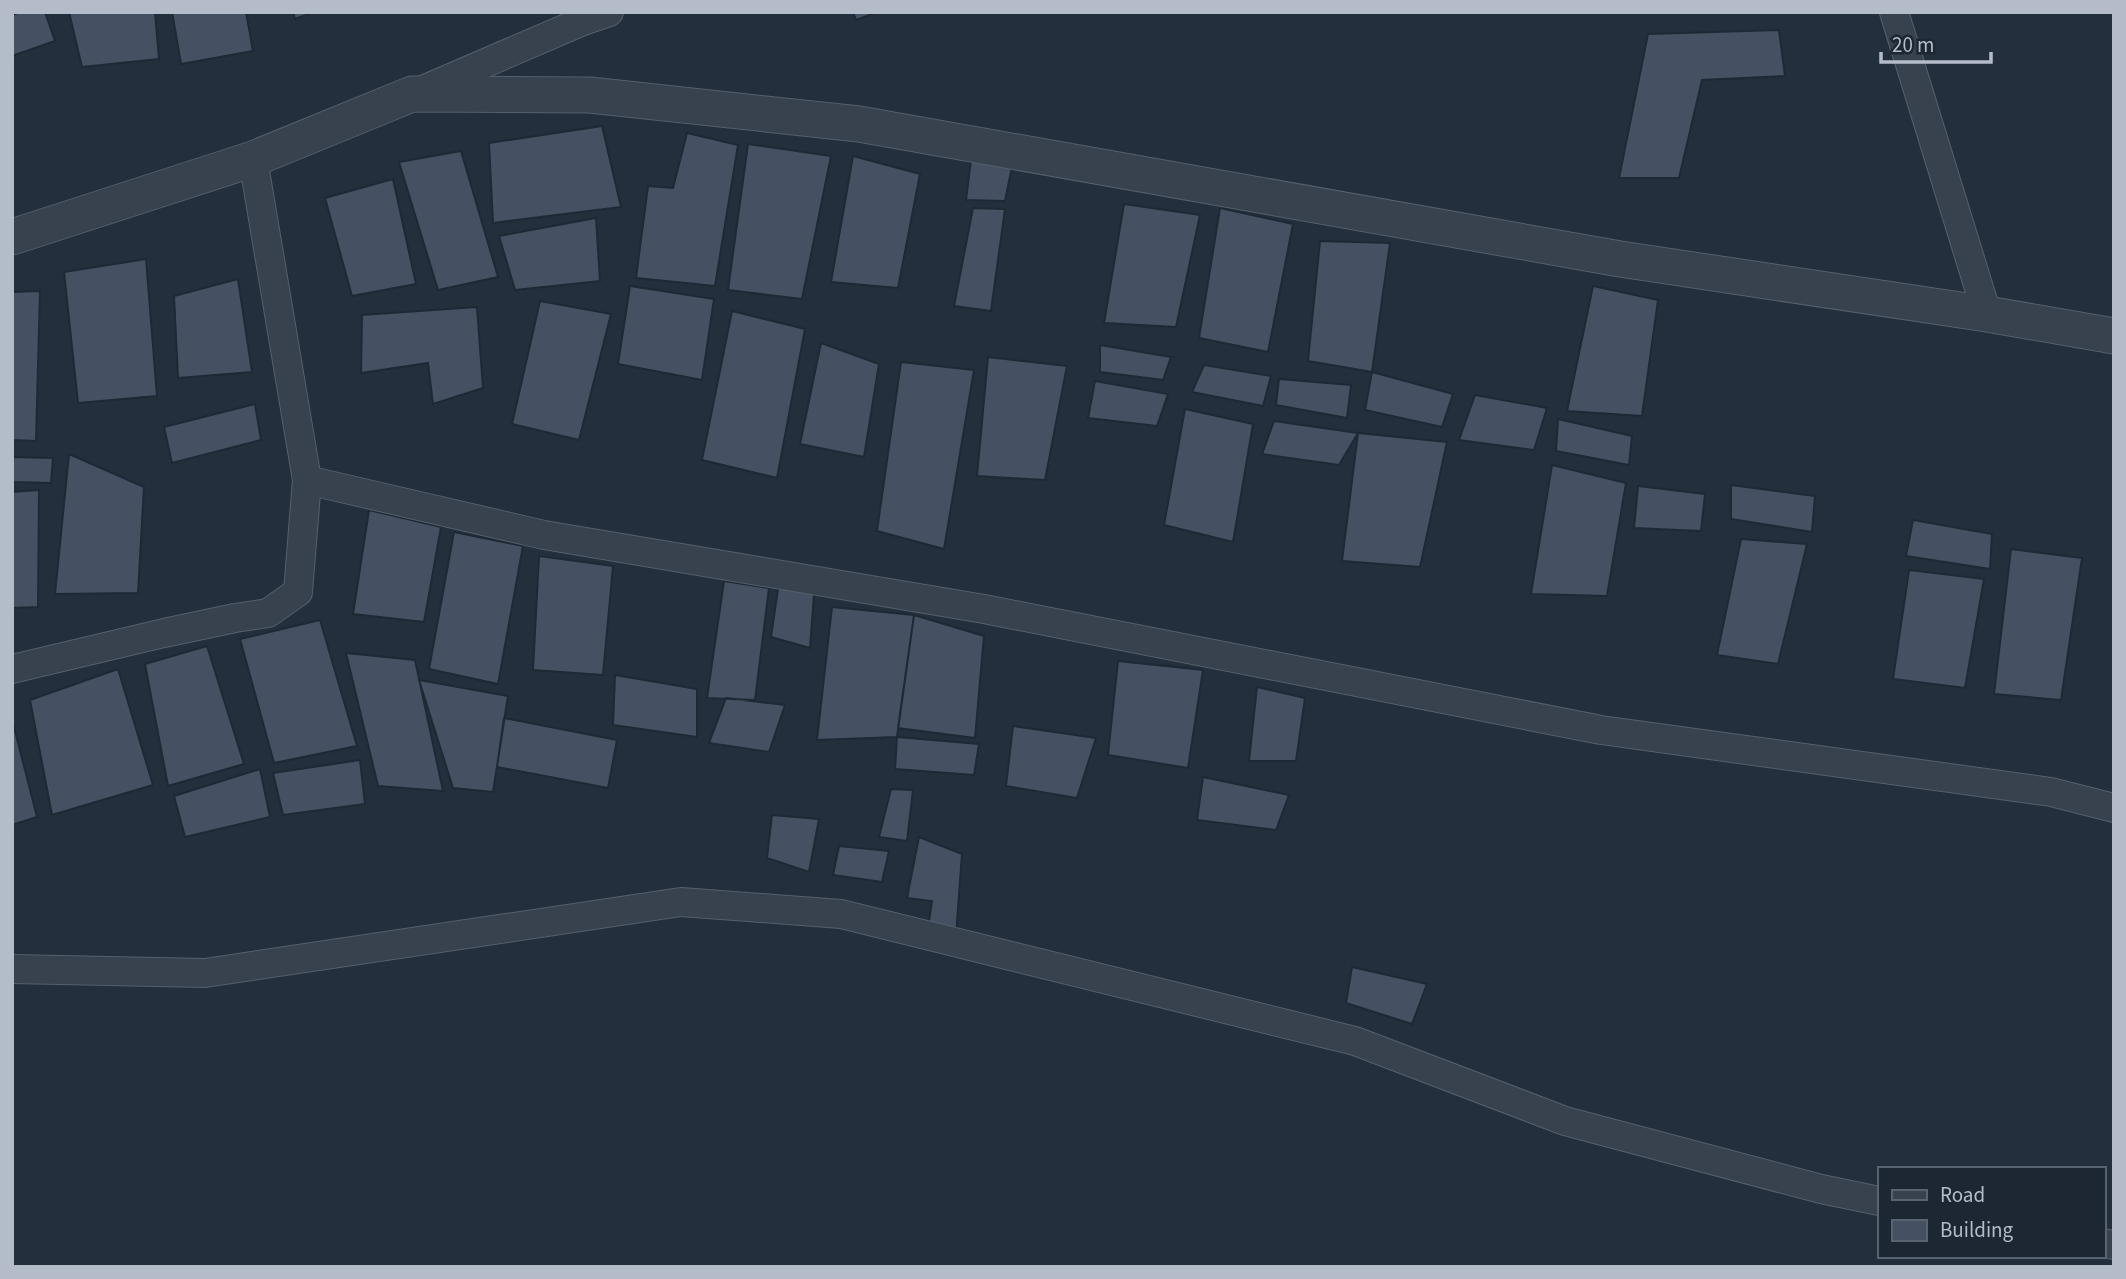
<svg xmlns="http://www.w3.org/2000/svg" width="2126" height="1279" viewBox="0 0 2126 1279" font-family="'Source Sans 3',sans-serif">
<style>
.building{fill:#455162;stroke:#1f2835;stroke-width:2}
.lines{fill:none;stroke-linecap:round;stroke-linejoin:round}
.minor-casing{stroke:#565f6c;stroke-width:30}
.tertiary-casing{stroke:#565f6c;stroke-width:37}
.minor{stroke:#38414e;stroke-width:28}
.tertiary{stroke:#38414e;stroke-width:35}
</style>
<rect width="100%" height="100%" fill="#242f3e"/>
<path class="building" d="M20,12H45L55,41L12,56V15Z
M69,12H155L159,59L82,67Z
M172,12H246L253,51L181,64Z
M293,12H314L295,19Z
M853,12H878L856,20Z
M1779,30L1785,76L1702,80L1679,178H1619L1648,34Z
M602,126L621,207L493,223L489,143Z
M687,133L738,145L715,286L636,278L648,186L673,188Z
M748,144L831,156L802,299L728,290Z
M461,151L498,277L438,290L399,162Z
M853,156L920,174L898,288L831,282Z
M971,160L1012,167L1005,201L966,200Z
M393,179L416,284L352,296L325,198Z
M1124,204L1200,215L1176,327L1104,323Z
M973,208L1005,209L991,311L954,306Z
M1220,208L1293,224L1268,352L1199,338Z
M596,218L600,281L515,290L499,236Z
M1320,241L1390,243L1372,372L1308,361Z
M146,259L157,396L78,403L64,272Z
M238,279L252,372L178,378L174,296Z
M630,286L714,299L702,380L618,364Z
M1593,286L1658,300L1642,416L1567,411Z
M40,291L36,441L12,440V292Z
M540,301L611,314L579,440L512,424Z
M477,307L483,388L433,404L428,363L361,373L362,315Z
M732,311L805,329L777,478L702,460Z
M821,343L879,364L864,457L800,444Z
M1100,345L1171,357L1163,380L1100,372Z
M988,357L1067,366L1045,480L977,476Z
M901,362L974,370L944,549L877,531Z
M1204,365L1271,376L1263,406L1192,392Z
M1372,372L1453,394L1442,427L1365,410Z
M1279,379L1351,385L1347,418L1276,405Z
M1095,381L1168,394L1157,426L1088,418Z
M1475,395L1547,408L1534,450L1459,440Z
M255,404L261,440L172,463L164,427Z
M1185,409L1253,424L1233,542L1164,525Z
M1558,419L1632,436L1629,465L1556,451Z
M1274,421L1358,433L1339,465L1262,454Z
M1358,433L1447,442L1420,567L1342,561Z
M69,454L144,487L138,593L55,594Z
M12,457L53,458L51,483L12,482Z
M1552,465L1626,483L1607,596L1531,594Z
M1731,485L1815,496L1812,532L1731,519Z
M1638,486L1705,494L1701,531L1634,528Z
M39,490L38,607L12,608V492Z
M369,510L441,527L424,622L353,614Z
M1913,520L1992,534L1990,569L1906,556Z
M454,532L523,546L498,684L429,669Z
M1741,539L1807,544L1778,664L1717,655Z
M2011,549L2082,558L2061,700L1994,694Z
M539,556L613,566L603,675L533,670Z
M1909,570L1984,579L1965,688L1893,679Z
M780,575L815,581L810,648L771,637Z
M724,581L769,588L755,700L707,698Z
M832,607L914,615L897,737L817,740Z
M914,615L984,636L975,738L898,728Z
M320,620L357,746L274,763L240,639Z
M207,646L244,764L168,786L145,664Z
M346,653L415,660L443,791L378,786Z
M1118,661L1203,670L1188,768L1108,755Z
M118,669L153,785L52,815L30,700Z
M615,675L697,689V737L613,725Z
M419,680L508,696L493,792L453,788Z
M1257,687L1305,698L1296,761H1249Z
M726,698L785,705L769,752L709,743Z
M504,718L617,740L608,788L497,767Z
M12,719L37,817L12,825Z
M1013,726L1096,738L1077,798L1006,786Z
M897,737L979,744L974,775L895,769Z
M360,760L365,804L283,815L273,773Z
M260,769L270,817L185,837L174,796Z
M1203,777L1289,795L1276,830L1197,820Z
M891,789L913,790L907,841L879,837Z
M772,815L819,819L809,872L767,858Z
M919,837L962,854L956,936L927,935L932,901L907,898Z
M839,846L889,851L882,882L833,875Z
M1352,967L1427,984L1412,1024L1346,1003Z"/>
<g class="lines">
<defs>
<path id="minor" d="M1894,12L1987,314
M418,92L583,21L609,12
M253,159L307,480L544,535L984,609L1601,730L2051,792L2114,808
M12,669L164,633L235,618L268,613L298,592L307,480
M12,969L205,973L681,902L841,914L1355,1041L1565,1121L1821,1189L1879,1201
M2103,1243L2114,1245"/>
<path id="tertiary" d="M12,237L253,159L412,94L590,95L859,124L1620,259L1987,314L2114,336"/>
</defs>
<use href="#minor" class="minor-casing"/>
<use href="#tertiary" class="tertiary-casing"/>
<use href="#minor" class="minor"/>
<use href="#tertiary" class="tertiary"/>
</g>
<rect width="2126" height="1279" fill="none" stroke="#b4bcc9" stroke-width="28"/>
<rect x="1878" y="1167" width="228" height="91" fill="#1d2633" stroke="#59626f" stroke-width="2"/>
<rect x="1892" y="1190" width="35" height="10" fill="#38414e" stroke="#59626f" stroke-width="2"/>
<text x="1940" y="1202" font-size="21" fill="#b4bcc9">Road</text>
<rect x="1892" y="1220" width="35" height="21" fill="#455162" stroke="#59626f" stroke-width="2"/>
<text x="1940" y="1237" font-size="21" fill="#b4bcc9">Building</text>
<path d="M1881 52v10h110v-10" fill="none" stroke="#b4bcc9" stroke-width="3.5"/>
<text x="1892" y="52" font-size="21" fill="#b4bcc9" stroke="#1d2633" stroke-width="5" paint-order="stroke">20 m</text>
</svg>
